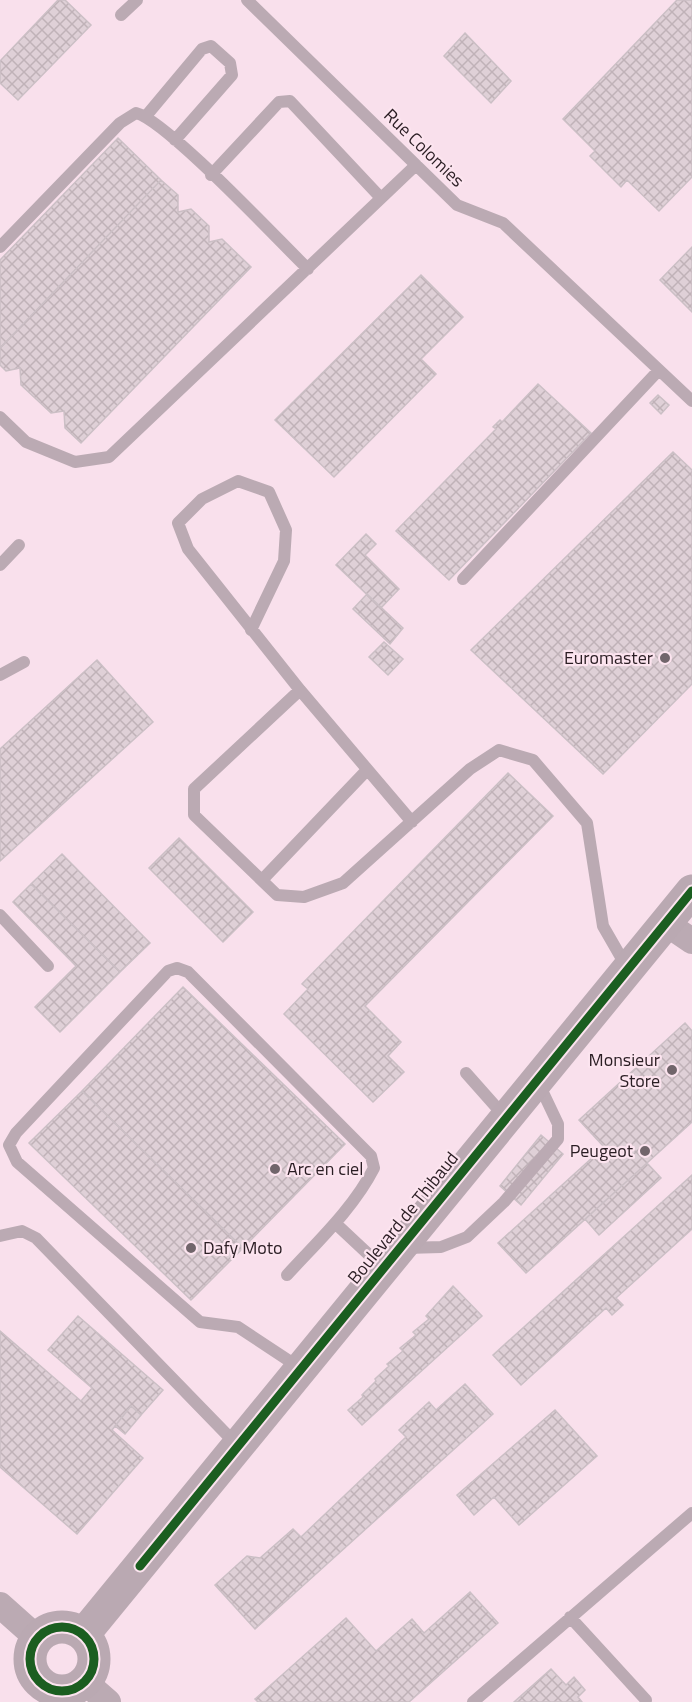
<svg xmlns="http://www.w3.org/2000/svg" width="692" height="1702" viewBox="0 0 692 1702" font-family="'Titillium Web',sans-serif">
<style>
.built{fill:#f9e0ec}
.building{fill:url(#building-cross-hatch);stroke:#cbbfc5;stroke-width:1.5}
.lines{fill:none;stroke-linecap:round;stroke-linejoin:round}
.lane{stroke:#bbaab3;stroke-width:12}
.street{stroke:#bbaab3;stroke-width:26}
.secondary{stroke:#baa9b2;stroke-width:33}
.cycleway-casing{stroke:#fce4ef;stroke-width:13}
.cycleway{stroke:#1b5e20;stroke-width:9}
.poi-dot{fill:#71656b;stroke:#fce4ef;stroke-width:2}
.labels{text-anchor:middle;stroke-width:4.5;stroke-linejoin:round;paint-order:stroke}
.street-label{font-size:18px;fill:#2a1d23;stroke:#fce4ef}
.poi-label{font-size:18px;fill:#2a1d23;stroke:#fce4ef;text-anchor:end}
</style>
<defs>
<pattern id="building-cross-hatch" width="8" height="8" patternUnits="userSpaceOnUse" patternTransform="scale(1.5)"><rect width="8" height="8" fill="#dfd0d7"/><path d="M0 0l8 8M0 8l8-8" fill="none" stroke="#c0b2b8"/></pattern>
</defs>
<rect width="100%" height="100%" fill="#f6eaf0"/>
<path class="built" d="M0,0H692V1702H0Z"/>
<path class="building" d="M58,0H65L91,25L18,100L0,83V61Z
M677,0H692V177L659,211L627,180L621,187L590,156L595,151L563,119Z
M465,33L511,81L491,103L444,56Z
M118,138L161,180L0,348V260Z
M161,180L178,195V212L191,209L209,226V242L222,239L251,267L81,443L65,428L64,411L51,413L21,385L20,368L6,371L0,365V348Z
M692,247V312L660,280Z
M421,275L463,317L421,359L436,374L334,477L275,420Z
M538,384L591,433L449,580L396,531L496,429L493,427L500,420L502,422Z
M658,395L669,405L661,414L650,403Z
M673,452L692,470V684L603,774L471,650Z
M366,534L376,544L365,555L399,589L381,608L336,565Z
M367,594L403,628L390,644L353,609Z
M384,642L403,659L388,675L369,657Z
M97,660L153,722L0,861V749Z
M508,773L553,816L365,1006L401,1042L388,1056L404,1072L373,1102L284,1014L308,989L302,984Z
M179,838L253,912L223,942L149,868Z
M62,854L150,943L120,972L31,884Z
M31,884L120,972L60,1032L35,1007L76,966L13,902Z
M183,987L345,1144L243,1248L82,1091Z
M685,1023L692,1031V1122L526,1273L498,1243L604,1147L579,1120Z
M82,1091L243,1248L191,1300L29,1143Z
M541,1135L563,1154L521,1205L500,1186Z
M647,1163L661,1178L599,1235L585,1219Z
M692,1175V1229L616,1298L623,1305L612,1315L606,1308L521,1385L493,1355Z
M453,1286L482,1316L362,1425L348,1410L363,1397L362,1395L376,1381L375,1379L389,1366L387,1364L403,1351L400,1348L416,1335L413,1332L429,1319L426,1316Z
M78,1316L163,1390L141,1415L131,1406L112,1430L143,1458L77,1534L0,1467V1331L81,1401L92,1388L48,1350Z
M465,1384L493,1414L255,1629L215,1585L247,1556L260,1558L293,1529L301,1537L406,1437L399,1430L429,1402L436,1410Z
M131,1406L141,1415L125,1434L115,1426Z
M555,1410L597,1456L519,1525L494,1497L474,1515L457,1495Z
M470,1592L498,1623L409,1702H258L255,1699L346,1618L376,1651L412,1619L424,1633Z
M551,1669L566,1685L574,1677L585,1690L578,1697L582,1702H514Z"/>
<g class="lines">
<path class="lane" d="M247,0L457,205L503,223L692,401
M121,15L137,0
M146,116L202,49L211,46L230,63L232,75L175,140
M211,175L279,102L290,101L381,198
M0,247L120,123L136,113C167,121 278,240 308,269
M0,417L26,442L75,462L109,457L416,165
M0,565L19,545
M463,579L659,370
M251,630L284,561L286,530L269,492L238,481L202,499L178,523L188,549L300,690L412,822
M0,675L24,662
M300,690L194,789V815L277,895L304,897L343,883L470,769L499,750L533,760L587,823L603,926L626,966
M262,880L367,770
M0,915L48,966
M466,1073L505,1117
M335,1223L382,1267
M0,1236L22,1231L36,1238L237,1445
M406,1248L441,1247L467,1237L504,1202L558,1139V1124L539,1084
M287,1275C317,1242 353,1209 374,1168L371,1156L188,972L177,968L168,971L16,1133L9,1145L17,1162L200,1322L238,1327L300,1368
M570,1617L646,1700
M473,1702L692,1513"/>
<path class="street" d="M667,924L692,941
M0,1605L37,1638
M85,1682L108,1702"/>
<path class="secondary" d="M30 1659a32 32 0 1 1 64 0a32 32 0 1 1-64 0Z
M83,1635L692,891"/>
<defs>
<path id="cycleway" d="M140,1566L692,891
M30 1659a32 32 0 1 1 64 0a32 32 0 1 1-64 0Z"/>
</defs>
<use href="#cycleway" class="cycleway-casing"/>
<use href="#cycleway" class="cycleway"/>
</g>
<g class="poi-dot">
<circle cx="665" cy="658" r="6"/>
<circle cx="672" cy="1070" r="6"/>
<circle cx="645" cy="1151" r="6"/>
<circle cx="275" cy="1169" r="6"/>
<circle cx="191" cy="1248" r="6"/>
</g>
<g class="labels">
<g class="street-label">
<text transform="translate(424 148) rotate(44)" y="6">Rue Colomies</text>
<text transform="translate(403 1218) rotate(-51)" y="6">Boulevard de Thibaud</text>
</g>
<g class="poi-label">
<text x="653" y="664">Euromaster</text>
<text x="660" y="1066">Monsieur<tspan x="660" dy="21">Store</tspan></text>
<text x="633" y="1157">Peugeot</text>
<text x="287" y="1175" text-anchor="start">Arc en ciel</text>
<text x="203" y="1254" text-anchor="start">Dafy Moto</text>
</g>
</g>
</svg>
